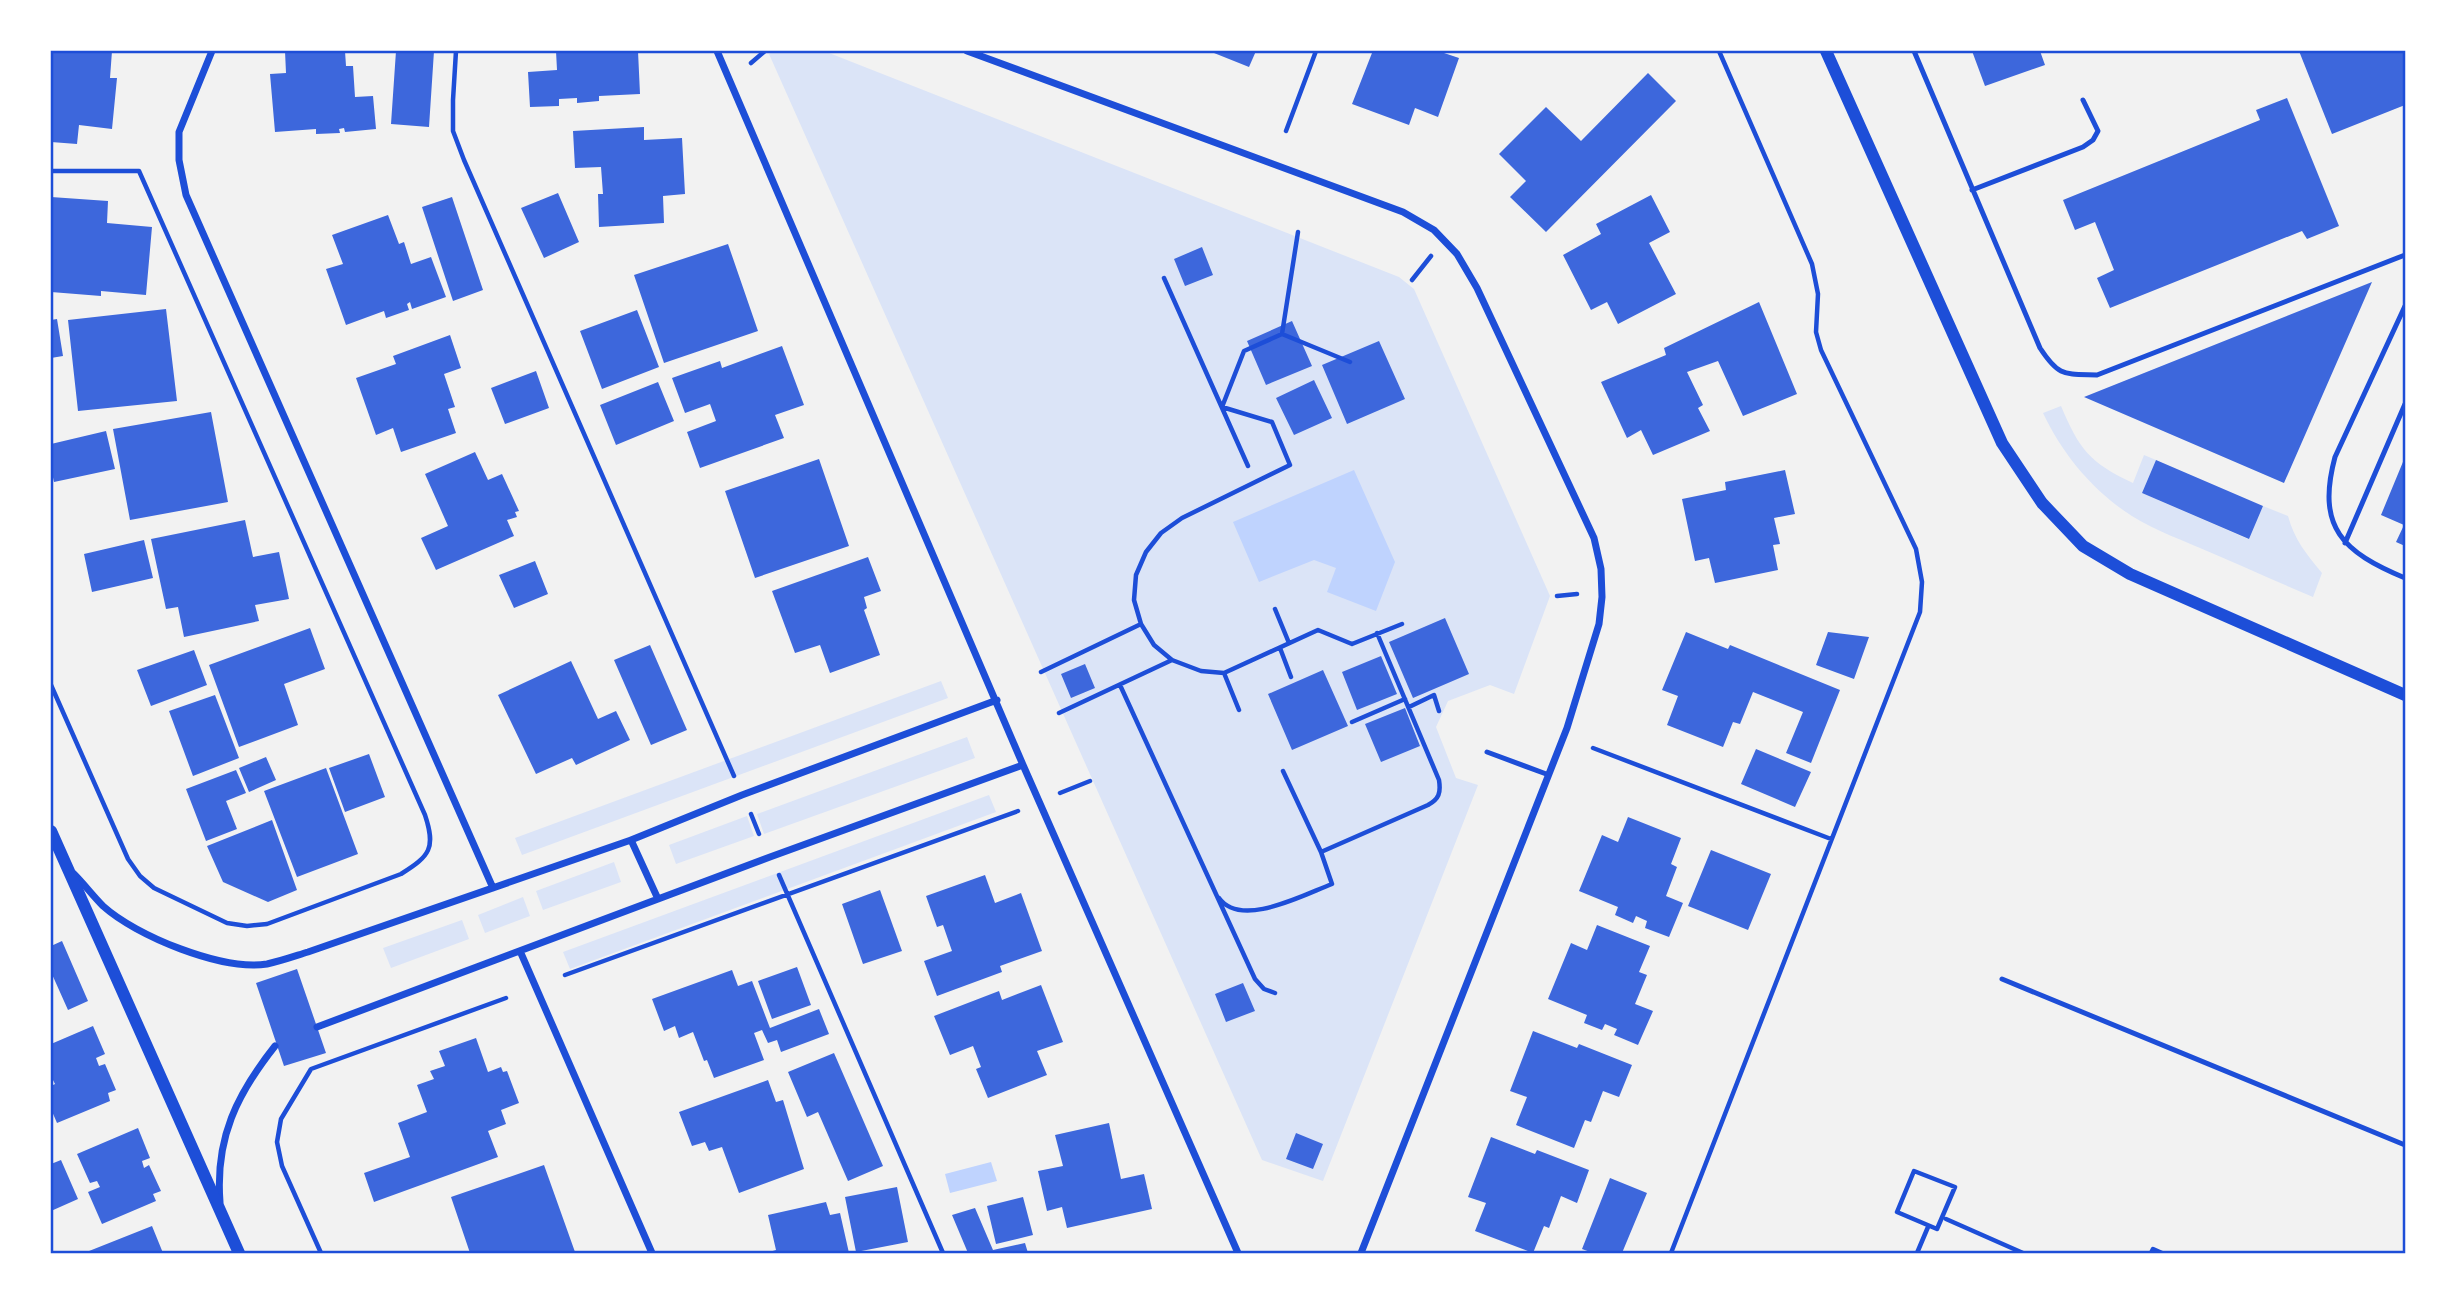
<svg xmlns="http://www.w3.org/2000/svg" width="2456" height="1304" viewBox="0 0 2456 1304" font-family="Arial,sans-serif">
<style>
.green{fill:#dbe4f7}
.water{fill:#bfd3fe}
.building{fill:#3d67dc}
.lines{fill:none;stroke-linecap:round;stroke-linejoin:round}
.path{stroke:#1d4ed8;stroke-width:4.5}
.service{stroke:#1d4ed8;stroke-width:5}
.minor{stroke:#1d4ed8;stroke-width:7}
.tertiary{stroke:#1d4ed8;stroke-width:12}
.neatline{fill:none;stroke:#1d4ed8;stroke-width:2.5}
</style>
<rect width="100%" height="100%" fill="#f2f2f2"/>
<path class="green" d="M774,51H824L1399,277L1414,289L1550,596L1514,694L1490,685L1448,701L1436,727L1456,778L1478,785L1323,1181L1262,1160L769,54Z
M2061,406C2079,449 2090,463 2133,483L2144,455L2156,460L2142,493L2248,539L2263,506L2288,516C2294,539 2307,555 2322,573L2313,597C2275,581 2238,564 2200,548C2175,537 2146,527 2123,510C2088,485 2061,451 2043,413Z
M941,681L948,698L522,855L515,838Z
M967,737L975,758L764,834L757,814Z
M989,795L996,812L570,969L563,952Z
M747,816L754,836L676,864L669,845Z
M614,862L621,882L543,910L536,891Z
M523,897L530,916L485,933L478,915Z
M462,920L469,939L391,968L383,948Z"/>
<path class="water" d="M1354,470L1395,562L1376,611L1327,592L1336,568L1314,560L1259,582L1233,522Z
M991,1162L997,1181L950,1193L945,1174Z"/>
<path class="building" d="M51,51H112L110,78H117L112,129L79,125L77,144L51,142Z
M285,51H345L346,66H353L355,97L373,96L376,129L345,132L344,128L339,129L340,133L316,134V129L275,132L270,74L286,73Z
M396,51H434L429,127L391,124Z
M556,51H638L640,94L599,96V101L577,103V98L559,99V106L530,107L528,72L557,70Z
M1209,51H1256L1249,67Z
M1365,51H1438L1459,58L1438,117L1415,108L1409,125L1352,104L1372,53Z
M1972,51H2040L2045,65L1985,86Z
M2299,51H2405V105L2332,134Z
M1648,73L1676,101L1546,232L1510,197L1526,181L1499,154L1546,107L1581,141Z
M2287,98L2339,226L2307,239L2302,231L2110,308L2097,278L2114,270L2095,222L2075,230L2063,200L2260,120L2256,110Z
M644,127V140L682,138L685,194L663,196L664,223L599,227L598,194H603L601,167L575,168L573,131Z
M558,193L579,242L544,258L521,208Z
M1651,195L1670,232L1649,243L1676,294L1618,324L1607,302L1591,310L1563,255L1601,234L1596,224Z
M51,197L108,201L107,223L152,227L146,295L101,291V296L51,292Z
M452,197L483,290L453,301L422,207Z
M388,215L399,244L404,242L411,264L431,257L446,297L412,309L410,302L407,304L409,310L386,318L384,311L346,325L326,269L343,264L332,235Z
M728,244L758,331L664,363L634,275Z
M1202,247L1213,275L1185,286L1174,259Z
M2372,282L2284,483L2084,397Z
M1759,302L1797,394L1743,416L1718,361L1687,372L1703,405L1698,408L1710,431L1653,455L1641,430L1627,438L1601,382L1666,355L1664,348Z
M166,309L177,401L78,411L68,320Z
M637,310L659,367L602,389L580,331Z
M57,319L63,356L51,358V320Z
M1292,321L1312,366L1266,385L1247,341Z
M450,335L461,368L444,374L455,407L448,409L456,433L401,452L393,428L376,435L356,378L396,364L393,356Z
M1379,341L1405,399L1347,424L1322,365Z
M782,346L804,405L775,415L784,438L700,468L687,432L716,421L710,404L685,413L672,378L720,361L722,368Z
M536,371L549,408L505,424L491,388Z
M1314,380L1332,418L1294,435L1276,398Z
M658,382L674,421L616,445L600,405Z
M211,412L228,502L130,520L113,429Z
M106,431L115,469L54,482L51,468V444Z
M475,452L488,480L502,474L519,511L515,512L517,517L507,520L514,536L436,570L421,538L448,526L425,474Z
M2405,457V546L2396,542L2404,525L2381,515Z
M819,459L849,546L755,578L725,491Z
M2156,460L2263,506L2249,539L2142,493Z
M1785,470L1795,514L1774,518L1780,544L1773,545L1778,570L1715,583L1709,558L1695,561L1682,499L1726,490L1725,482Z
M245,520L253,557L279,552L289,599L255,605L259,621L184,637L178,607L166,609L151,539Z
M144,540L153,578L92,592L84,554Z
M868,557L881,591L864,597L867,608L864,610L880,655L830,673L820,645L795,653L772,591Z
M535,561L548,594L514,608L499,575Z
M1445,618L1469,674L1413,698L1389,642Z
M310,628L325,669L284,684L298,725L239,747L209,665Z
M1686,632L1728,649L1730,645L1840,690L1811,763L1786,753L1803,712L1753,692L1740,724L1733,722L1723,747L1667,725L1678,696L1662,690Z
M1828,632L1869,637L1854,679L1816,665Z
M650,645L687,730L651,745L614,660Z
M194,650L207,685L151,706L137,670Z
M1381,656L1397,694L1357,710L1342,672Z
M571,661L598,719L616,711L630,740L576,765L572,758L536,774L498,695Z
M1085,664L1095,688L1071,698L1061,674Z
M1323,670L1348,726L1292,750L1268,694Z
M215,695L239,758L193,776L169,711Z
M1405,708L1420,746L1381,762L1365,724Z
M1756,749L1811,772L1795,807L1741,784Z
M369,754L385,797L345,812L329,768Z
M266,757L276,780L249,792L239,768Z
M326,768L358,854L297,877L264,791Z
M236,770L246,793L226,801L237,829L206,841L186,789Z
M1628,817L1681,838L1671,864L1677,867L1666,896L1683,903L1669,937L1645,928L1647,921L1636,916L1633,923L1615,915L1618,907L1579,891L1602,835L1618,842Z
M272,820L297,890L268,902L223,882L207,846Z
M1711,850L1771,874L1748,930L1688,906Z
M985,875L995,903L1021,893L1042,951L1000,966L1002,972L937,996L924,961L952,951L943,925L937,927L926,896Z
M880,890L902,951L863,964L842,904Z
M1597,925L1650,946L1639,972L1647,975L1635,1004L1653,1011L1638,1045L1614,1035L1617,1029L1605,1024L1602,1030L1584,1023L1587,1015L1548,999L1571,943L1587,950Z
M62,941L88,1001L68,1010L51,972V946Z
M797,967L811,1005L772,1019L758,981Z
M297,969L326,1053L284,1066L256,983Z
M732,970L738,986L752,981L770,1028L819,1009L829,1034L781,1052L777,1040L768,1043L762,1030L754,1033L764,1060L714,1078L707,1060L704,1061L693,1032L679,1038L675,1026L664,1031L652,999Z
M1243,983L1255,1011L1226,1022L1215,994Z
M1041,985L1063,1042L1037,1051L1047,1075L988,1098L976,1069L981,1067L973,1046L950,1055L934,1016L999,991L1002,1000Z
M93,1026L105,1054L96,1058L99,1066L105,1064L116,1090L108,1093L110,1101L57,1123L51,1109V1086L55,1084L52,1078L51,1079V1044Z
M1533,1031L1577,1048L1579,1044L1632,1065L1619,1097L1603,1091L1591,1122L1585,1120L1574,1148L1516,1125L1527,1097L1510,1091Z
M476,1038L488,1072L501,1067L503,1072L507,1071L519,1103L501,1110L506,1124L488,1131L498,1157L374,1202L364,1173L410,1157L398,1123L427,1112L417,1085L434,1079L430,1071L445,1066L439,1051Z
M834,1053L883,1166L848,1181L818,1112L807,1117L788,1072Z
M768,1080L776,1102L783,1100L804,1169L739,1193L722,1147L709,1151L705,1142L692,1146L679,1112Z
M1109,1123L1121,1179L1144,1174L1152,1209L1067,1228L1062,1207L1047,1211L1038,1171L1063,1166L1055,1135Z
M138,1128L150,1158L142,1161L144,1168L149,1165L161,1191L153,1194L156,1201L102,1224L88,1192L100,1187L97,1181L90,1183L77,1154Z
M1296,1133L1323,1144L1313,1169L1286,1159Z
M1491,1137L1535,1154L1537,1150L1589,1170L1577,1203L1561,1196L1549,1228L1544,1226L1533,1253L1475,1231L1486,1203L1468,1197Z
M61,1160L78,1199L51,1211V1164Z
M544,1165L575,1252L470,1253L451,1197Z
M1610,1178L1647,1193L1622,1253H1593L1582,1249Z
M897,1187L908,1242L856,1252L845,1197Z
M1023,1197L1033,1235L996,1244L987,1206Z
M826,1202L830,1215L840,1213L849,1253H766L776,1250L768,1215Z
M975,1208L993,1250L1025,1243L1028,1253H968L952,1215Z
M152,1226L163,1253H84Z"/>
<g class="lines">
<path class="path" d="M456,51L453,100V131L464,160L734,776
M751,63L765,51
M1286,131L1316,51
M51,171H139L425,815C436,848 430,856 401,874L267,924L247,926L227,923L154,888L140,876L128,859L51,685
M1298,232L1282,334L1244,351L1222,407L1272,422L1290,465L1182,518L1161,533L1146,552L1136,575L1134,600L1141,624L1154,645L1172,660L1201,671L1224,673L1318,630L1352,644L1402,624
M1164,278L1248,466
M1412,280L1431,256
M1282,334L1350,362
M1557,596L1577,594
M1275,609L1289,643
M1280,648L1291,677
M1041,672L1141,624
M1224,673L1239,710
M1120,685L1255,979L1264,989L1275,993
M1409,707L1434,695L1439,711
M1059,713L1172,660
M1352,722L1405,699
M1593,748L1831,839
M1060,793L1090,781
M751,814L759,834
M1321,852L1428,805C1439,799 1441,793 1439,780L1377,633
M779,875L943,1253
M1219,898C1241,929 1305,894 1332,884L1321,852L1283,771
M565,975L1018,811
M1914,1171L1955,1187L1937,1229L1897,1212Z
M1946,1219L2023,1253
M321,1253L282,1166L277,1142L281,1119L311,1069L506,998
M1671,1253L1920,612L1922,582L1916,549L1821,350L1816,332L1818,294L1812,264L1719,51
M1917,1253L1928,1227
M2151,1253L2153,1249L2162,1253"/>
<path class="service" d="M1914,51L2040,348C2059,377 2064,374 2097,375L2405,255
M1972,190L2083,147L2093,140L2098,131L2083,100
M2405,306L2335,457C2316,528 2343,552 2405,578
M2345,543L2405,404
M1487,752L1549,775
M2002,979L2405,1145"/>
<path class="minor" d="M212,51L179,132V160L186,195L493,888
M717,51L1023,765L1238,1253
M967,51L1403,212L1434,230L1457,254L1477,288L1594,538L1601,569L1602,597L1599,624L1567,728L1361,1253
M631,840L658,899
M74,874C84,884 93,896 103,906C136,936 222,971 267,964C281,961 295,956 308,952L631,840L742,795L997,700
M520,951L652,1253
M317,1027L770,857L1023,765
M220,1202C215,1138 237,1094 275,1046"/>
<path class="tertiary" d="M1826,51L2002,443L2042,503L2083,546L2130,574L2405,695
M51,831L239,1253"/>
</g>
<rect width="2456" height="1304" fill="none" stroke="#ffffff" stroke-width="105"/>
<rect x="52" y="52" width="2352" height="1200" class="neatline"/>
</svg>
